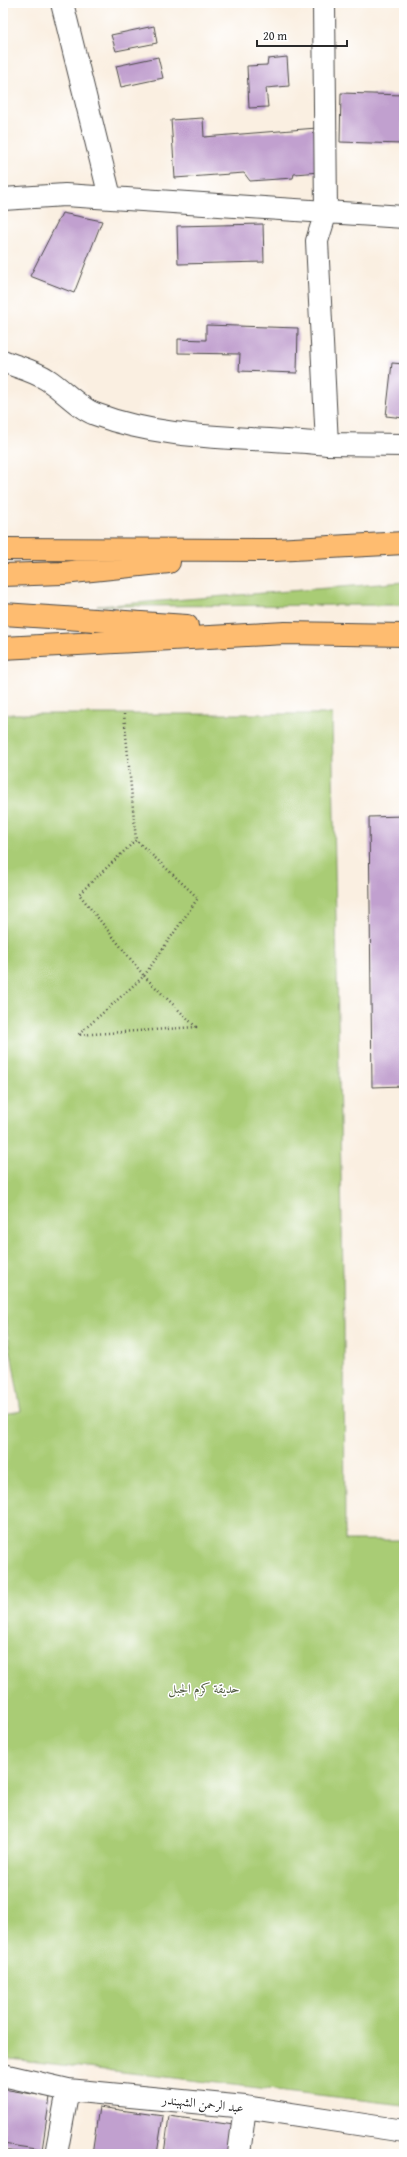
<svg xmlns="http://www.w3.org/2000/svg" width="407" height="2157" viewBox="0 0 407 2157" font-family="'Gentium Book Plus',Amiri,serif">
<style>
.green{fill:#a9cc75;stroke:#6a7c50}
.building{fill:#c1a0cf}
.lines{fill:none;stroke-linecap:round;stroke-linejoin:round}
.street-casing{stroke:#4a4846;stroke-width:24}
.primary-casing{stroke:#4a4846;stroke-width:24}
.path{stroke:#4a4846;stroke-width:2.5;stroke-dasharray:1 3;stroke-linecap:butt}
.street{stroke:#fff;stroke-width:22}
.primary{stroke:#febc70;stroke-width:22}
.labels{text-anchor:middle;stroke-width:3;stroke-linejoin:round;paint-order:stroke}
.park-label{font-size:13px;fill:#515b41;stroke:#fff}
.street-label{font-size:13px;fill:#2b2b2b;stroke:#fff}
</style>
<rect width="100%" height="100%" fill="#fff"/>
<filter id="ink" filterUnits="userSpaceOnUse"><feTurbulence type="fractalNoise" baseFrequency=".025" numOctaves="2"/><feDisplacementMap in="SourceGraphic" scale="8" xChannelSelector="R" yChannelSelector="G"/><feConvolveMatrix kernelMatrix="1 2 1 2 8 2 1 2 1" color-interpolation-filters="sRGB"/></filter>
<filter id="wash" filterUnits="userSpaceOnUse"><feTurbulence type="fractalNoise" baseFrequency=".012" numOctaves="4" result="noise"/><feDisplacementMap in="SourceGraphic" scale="16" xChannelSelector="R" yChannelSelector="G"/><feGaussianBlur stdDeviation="0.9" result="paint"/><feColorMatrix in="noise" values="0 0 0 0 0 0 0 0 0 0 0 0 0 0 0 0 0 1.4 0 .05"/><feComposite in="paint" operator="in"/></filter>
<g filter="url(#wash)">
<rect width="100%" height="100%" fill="#faefe1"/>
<path class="green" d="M404,582V605L97,606Z
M3,714H332L344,1325L345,1540H404V2105L11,2059L3,2056V1414L21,1411L3,1306Z"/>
<g id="blocks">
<path class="building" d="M154,26L157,43L116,51L111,35Z
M158,57L163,78L121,87L116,66Z
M287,57L289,86L266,88L268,107L249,108L247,66L267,65L268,59Z
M341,93L403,95L402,144L340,142Z
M203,118L204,137L317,128L320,172L294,174L293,178L250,181L244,173L175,178L171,120Z
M62,213L102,221L74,293L30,276Z
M263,224L264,262L178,264L177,226Z
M206,325L298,328L297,373L239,371L240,354L178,353V339L206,340Z
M392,363L404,364V418L386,416Z
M404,816V1086L372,1087L369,817Z
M3,2089L50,2097L42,2150L3,2144Z
M99,2107L163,2116L157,2154H92Z
M169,2116L234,2125L230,2154H164Z
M3,2150L24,2153V2154H3Z"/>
</g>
</g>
<g filter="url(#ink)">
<use href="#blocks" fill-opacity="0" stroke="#4a4846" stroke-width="1"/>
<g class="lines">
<defs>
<path id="street" d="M62,3L110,197
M324,3L326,212L317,241L327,444L404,445
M3,199L65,195L404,217
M3,361C17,367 35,371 48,380C62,389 79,408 95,414C168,442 250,436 327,444
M3,2075L68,2090L245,2107L404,2131
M56,2154L68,2090
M239,2154L245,2107"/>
<path id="primary" d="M3,549L275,550L404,543
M3,575L63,573L169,562
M3,614L187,626
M3,648L285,633L404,635"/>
</defs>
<use href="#street" class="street-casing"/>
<use href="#primary" class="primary-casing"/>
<path class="path" d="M124,714L136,840
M144,976L196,1027L78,1035L144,976L198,898L136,840L79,894L144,976"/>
<use href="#street" class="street"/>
<use href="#primary" class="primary"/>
</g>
</g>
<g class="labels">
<g class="park-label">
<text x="204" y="1693">حديقة كرم الجبل</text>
</g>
<g class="street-label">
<text transform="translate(203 2103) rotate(6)" y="5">عبد الرحمن الشهبندر</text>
</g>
</g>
<rect width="407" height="2157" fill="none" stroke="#fff" stroke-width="16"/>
<path d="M257 40v6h90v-6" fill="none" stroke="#2b2b2b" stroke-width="2"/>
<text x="263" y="40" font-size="12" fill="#2b2b2b" stroke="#ffffff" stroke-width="3" paint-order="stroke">20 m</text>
</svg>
